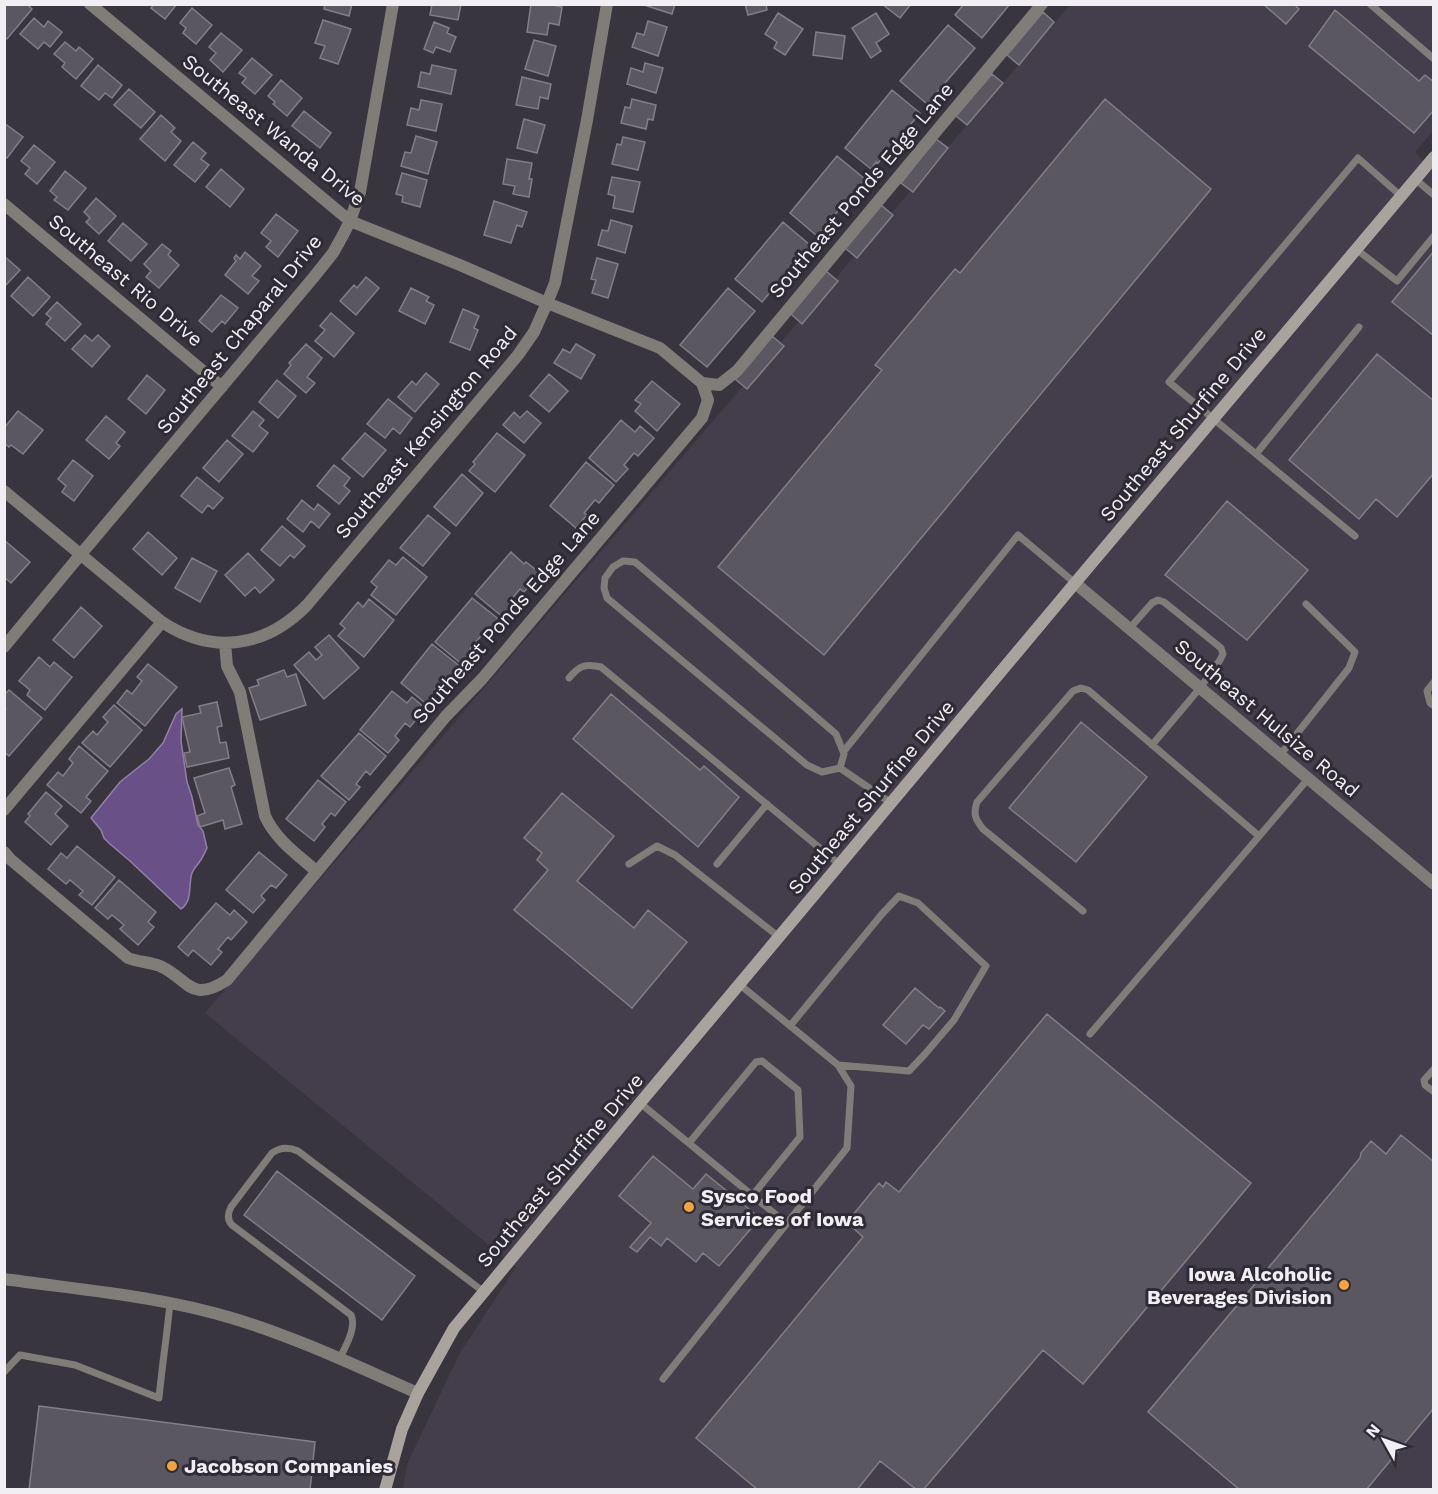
<svg xmlns="http://www.w3.org/2000/svg" width="1438" height="1494" viewBox="0 0 1438 1494" font-family="'Work Sans',sans-serif">
<style>
.built{fill:#443e4c}
.water{fill:#695188;stroke:#9280a8;stroke-width:1.5}
.building{fill:#5b5761;stroke:#827e89;stroke-width:1.5}
.lines{fill:none;stroke-linecap:round;stroke-linejoin:round}
.lane{stroke:#807c78;stroke-width:7}
.street{stroke:#807c78;stroke-width:12}
.secondary{stroke:#a9a39d;stroke-width:12}
.poi-dot{fill:#f3a442;stroke:#2f2b34;stroke-width:2}
.labels{text-anchor:middle;stroke-width:6;stroke-linejoin:round;paint-order:stroke}
.street-label{font-size:20px;fill:#f1eef4;stroke:#2f2b34}
.poi-label{font-size:20px;font-weight:bold;fill:#f1eef4;stroke:#2f2b34;text-anchor:start}
</style>
<rect width="100%" height="100%" fill="#39353f"/>
<path class="built" d="M1070,5H1433V131L1415,152L1434,172L1433,1489H403L407,1464L460,1353L516,1267L205,1013Z"/>
<path class="water" d="M182,709L181,741L187,782L192,797L198,825L203,831L207,848C205,852 203,857 200,861C197,866 194,868 192,873C188,885 193,901 181,909L130,861L110,844L104,838L101,830L91,818L120,782L149,759L163,743L176,714Z"/>
<path class="building" d="M4,4H27L32,9L7,39L4,38Z
M154,4H177L165,19L151,8Z
M325,4H352L349,16L324,9Z
M432,4H461L458,20L430,15Z
M531,4H547L562,7L559,25L549,23L547,35L527,32Z
M641,4H675L672,14Z
M745,4H766L767,10L748,15Z
M882,4H911L900,18Z
M964,4H1010L982,38L955,15Z
M1263,4H1294L1299,9L1286,24Z
M192,8L212,25L196,44L183,33L186,28L180,23Z
M1335,10L1419,81L1425,75L1434,82V110L1414,133L1309,46Z
M1043,12L1054,22L1019,65L1007,55Z
M778,13L803,29L785,55L774,48L777,42L765,34Z
M876,13L889,34L876,43L881,51L871,58L852,28Z
M34,18L44,27L48,21L62,32L50,47L44,42L38,49L20,34Z
M323,20L351,29L338,64L320,58L325,46L315,43Z
M648,21L667,27L658,56L632,47L637,33L644,35Z
M434,22L449,28L447,33L456,37L450,52L436,47L433,53L424,49Z
M948,25L975,48L927,104L900,81Z
M816,32L845,36L842,59L813,55Z
M221,33L242,50L223,72L210,60L216,53L209,47Z
M534,40L556,46L548,76L525,69Z
M65,42L76,51L79,47L93,59L76,79L62,67L65,63L54,54Z
M252,58L272,75L255,94L242,83L246,78L239,73Z
M645,63L663,68L656,93L627,84L631,68L643,72Z
M98,65L122,85L112,98L105,93L99,100L81,86Z
M432,65L456,70L451,94L418,87L421,72L430,74Z
M992,74L1003,83L967,125L956,116Z
M522,77L551,84L548,99L540,97L538,109L516,105Z
M281,80L302,98L287,116L273,104L275,102L268,96Z
M129,89L155,112L141,128L114,105Z
M892,90L920,113L878,163L876,162L871,169L845,148Z
M632,99L656,105L653,120L648,119L646,129L621,123L625,107L630,108Z
M1105,99L1211,189L824,655L718,567L882,370L875,365L955,269L960,273Z
M421,100L442,104L436,131L407,125L411,108L419,110Z
M304,111L331,133L320,148L292,126Z
M161,115L175,128L171,132L181,141L165,161L140,139Z
M524,119L545,125L537,153L517,148Z
M4,123L23,137L7,158L4,156Z
M416,136L437,142L428,174L401,166L405,152L411,153Z
M623,137L645,142L638,170L612,164L617,144L621,145Z
M936,139L948,148L913,192L901,183Z
M193,142L206,153L201,159L209,165L195,182L174,165Z
M34,145L55,162L37,184L25,174L30,168L21,161Z
M837,156L865,179L817,236L790,213Z
M507,159L532,163L529,179H532L529,197L513,194L515,186L503,184Z
M221,169L244,189L230,207L206,187Z
M65,171L86,188L68,210L54,200L57,197L50,191Z
M402,173L427,180L420,207L402,202L403,196L396,194Z
M612,177L640,182L633,212L613,208L615,196L608,194Z
M96,198L116,216L99,234L86,222L90,218L84,212Z
M494,201L527,212L522,227L517,225L511,243L484,235Z
M881,205L893,215L857,258L845,248Z
M276,214L298,231L278,257L266,247L271,241L261,233Z
M611,220L632,226L625,253L598,245L602,230L608,231Z
M783,222L810,245L762,302L735,279Z
M123,223L147,244L131,261L108,241Z
M162,244L171,251L168,255L179,265L159,288L146,277L151,271L144,264Z
M1434,251V336L1392,302Z
M245,252L261,266L252,276L259,281L248,294L225,275L236,261L234,258L236,255L240,259Z
M4,256L20,270L4,287Z
M597,258L618,264L608,298L592,293L596,280L591,279Z
M826,271L838,281L802,324L791,314Z
M28,277L50,297L33,316L11,296Z
M366,277L379,288L356,315L340,301L354,285L357,288Z
M411,288L429,297L426,301L434,305L425,324L399,311Z
M728,288L755,311L707,367L680,345Z
M221,295L238,308L225,324L222,321L212,332L199,321Z
M57,302L81,324L65,341L46,324L51,318L46,314Z
M463,309L479,316L474,328L478,330L470,350L450,342Z
M331,313L354,333L334,357L315,341L325,330L320,326Z
M85,335L92,341L98,335L110,346L92,367L72,349Z
M772,336L784,346L747,389L735,379Z
M306,344L322,358L307,377L315,383L306,393L284,374L291,365L289,363Z
M576,344L595,355L581,379L554,363L563,349L570,353Z
M1377,354L1434,401V473L1397,517L1376,499L1359,519L1289,460Z
M426,373L439,384L415,412L398,397L412,381L416,385Z
M549,374L568,391L549,412L530,396Z
M147,375L165,390L146,414L128,399Z
M277,380L296,396L278,418L259,402Z
M652,381L680,404L657,431L635,411L641,404L635,400Z
M388,399L412,418L400,434L393,428L385,438L367,424Z
M18,411L43,430L23,454L11,445L9,447L4,443V428Z
M253,411L264,420L259,426L268,433L253,452L232,436Z
M527,411L541,423L524,443L503,425L514,412L520,418Z
M106,416L125,432L116,443L120,446L109,459L86,440Z
M621,420L635,432L640,426L654,438L638,456L634,453L624,465L628,469L616,482L589,458Z
M365,433L386,450L363,477L342,459Z
M497,433L525,455L495,492L469,471L475,464L473,462Z
M227,440L243,454L219,482L203,468Z
M73,460L93,476L74,501L62,492L66,486L58,479Z
M586,462L614,485L599,503L595,500L584,513L587,515L576,528L550,506Z
M334,465L350,478L344,486L350,491L339,504L317,486Z
M462,474L483,493L456,526L434,507Z
M197,477L223,498L213,509L208,505L202,513L181,496Z
M302,500L314,510L318,504L330,514L319,528L311,521L303,532L287,519Z
M1227,501L1308,570L1247,640L1165,575Z
M428,515L450,533L423,566L400,548Z
M282,526L305,546L294,558L290,555L280,566L261,550Z
M148,532L177,558L162,575L133,549Z
M4,540L30,562L11,583L4,577Z
M511,552L524,564L526,562L540,573L524,592L520,589L510,601L515,605L504,618L475,594Z
M248,553L274,580L260,593L255,587L245,596L225,575Z
M403,557L427,577L396,615L371,595L377,587L371,582L389,560L396,565Z
M192,558L217,571L200,602L175,588Z
M472,598L501,621L485,639L481,636L470,649L474,653L464,666L435,642Z
M369,599L394,620L364,657L338,636L345,628L340,624L358,602L363,607Z
M81,607L102,626L74,658L53,640Z
M329,635L359,668L324,699L294,665L309,652L316,660L322,655L315,647Z
M432,644L462,668L451,681L446,677L435,690L439,693L429,706L401,683Z
M39,657L50,667L54,662L72,677L45,710L27,695L30,690L19,681Z
M148,664L177,687L145,726L117,703L127,690L132,694L142,681L137,677Z
M284,670L287,677L296,674L306,705L260,720L249,688L259,685L257,680Z
M9,690L42,718L9,756L4,752V711L6,709L4,708V695Z
M392,691L407,703L412,697L425,708L410,727L405,723L395,736L399,740L388,753L360,730Z
M611,694L700,770L704,766L739,797L698,847L573,739Z
M217,702L222,726L217,727L220,743L226,742L229,758L187,767L184,753L190,752L182,717L201,713L199,706Z
M114,705L142,730L110,767L82,743L93,731L97,735L108,722L103,717Z
M1081,722L1147,777L1076,862L1009,808Z
M359,733L386,756L370,775L366,771L356,784L360,787L349,800L321,776Z
M79,746L108,771L86,797L91,801L81,813L47,785L58,772L63,776L73,763L69,759Z
M229,768L235,785L231,787L242,824L225,829L223,820L200,827L197,816L205,813L194,778Z
M318,780L346,802L335,816L331,813L322,824L325,827L314,841L286,819Z
M46,792L62,806L55,814L68,826L51,845L25,822L30,816L28,814Z
M562,793L614,836L577,881L634,928L648,910L687,942L632,1008L514,910L548,870L537,860L542,853L524,838Z
M77,846L115,877L92,905L79,895L83,891L70,880L66,884L48,869L61,853L67,858Z
M259,852L287,875L276,888L271,885L261,896L265,900L253,913L226,890Z
M119,880L156,912L148,922L154,927L138,945L120,929L124,925L112,915L108,919L95,908Z
M216,903L230,915L234,910L247,922L231,940L228,937L218,949L222,952L211,965L193,950L188,956L178,947Z
M915,988L939,1008L940,1007L945,1011L929,1029L923,1025L906,1044L883,1025Z
M1047,1014L1251,1183L1083,1384L1043,1350L923,1490H917L880,1461L857,1490H758L696,1438L863,1237L850,1225L855,1219L852,1216L879,1183L883,1187L886,1182L899,1192Z
M1401,1135L1434,1162V1408L1366,1490H1240L1148,1412L1360,1158L1361,1153L1371,1141L1386,1154Z
M653,1156L693,1189L706,1174L760,1218L719,1266L703,1253L696,1262L667,1238L661,1246L650,1237L637,1252L630,1247L651,1223L619,1196Z
M277,1171L415,1276L382,1320L244,1215Z
M39,1406L315,1442L310,1490H29Z"/>
<g class="lines">
<path class="lane" d="M1370,4L1434,59
M1415,179L1434,195
M1356,249L1397,281L1434,236
M1256,454L1359,327
M1355,536L1169,382L1358,158L1401,196
M1129,629L1152,603L1158,600L1164,602L1221,648L1223,654L1220,660L1200,688L1152,745
M569,678C579,666 585,663 601,667L839,864
M1434,682L1427,691L1430,703L1434,706
M844,751L1018,535L1075,583
M1280,755L1349,668L1355,652L1306,604
M840,768L844,754L836,734L635,562L623,561L613,567L605,578L604,588L607,598L807,765L822,772L840,768L891,803
M629,864L657,846L675,855L779,937
M717,864L767,804
M1083,911L983,829C975,819 973,814 977,802L1073,691L1081,688L1088,690L1259,836
M790,1026L882,914L899,896L918,903L986,966L954,1020L925,1054L909,1071L838,1065
M1090,1034L1308,779
M1434,1069L1424,1080L1425,1085L1434,1092
M640,1103L786,1223
M689,1143L756,1062L762,1061L798,1090L800,1137L752,1196
M339,1360C345,1347 357,1328 351,1315L232,1225C227,1220 228,1213 231,1207L272,1153C280,1147 289,1147 298,1151L484,1292
M4,1372L20,1355L75,1365L159,1398C162,1366 167,1335 170,1303
M663,1379L847,1148L851,1086L838,1065L739,984"/>
<path class="street" d="M4,204L222,387
M702,383L719,385L737,371L1042,4
M4,491L162,622C212,655 265,648 307,605L518,355L534,332L547,303L555,283L587,120L607,4
M1075,583L1434,884
M225,643L227,666L240,692L265,816C276,840 297,854 316,871
M4,647L71,566L313,278L333,253L343,235L350,221L360,192L393,4
M4,810L162,622
M4,852L10,859L128,958C138,962 150,962 160,966C189,979 190,1004 227,980L446,716L482,679L702,418L708,400L702,383L660,348L547,303L460,265L350,221L90,4
M4,1279C82,1290 160,1296 235,1319C298,1338 358,1367 418,1393"/>
<path class="secondary" d="M385,1490L402,1429L418,1393L454,1328L640,1103L1075,583L1434,157"/>
</g>
<g class="poi-dot">
<circle cx="689" cy="1207" r="6"/>
<circle cx="1344" cy="1285" r="6"/>
<circle cx="172" cy="1466" r="6"/>
</g>
<g class="labels">
<g class="street-label">
<text transform="translate(274 130) rotate(39)" y="7">Southeast Wanda Drive</text>
<text transform="translate(861 190) rotate(-50)" y="7">Southeast Ponds Edge Lane</text>
<text transform="translate(126 280) rotate(40)" y="7">Southeast Rio Drive</text>
<text transform="translate(239 334) rotate(-51)" y="7">Southeast Chaparal Drive</text>
<text transform="translate(1183 424) rotate(-50)" y="7">Southeast Shurfine Drive</text>
<text transform="translate(426 432) rotate(-50)" y="7">Southeast Kensington Road</text>
<text transform="translate(506 617) rotate(-49)" y="7">Southeast Ponds Edge Lane</text>
<text transform="translate(1267 718) rotate(40)" y="7">Southeast Hulsize Road</text>
<text transform="translate(871 797) rotate(-50)" y="7">Southeast Shurfine Drive</text>
<text transform="translate(560 1170) rotate(-50)" y="7">Southeast Shurfine Drive</text>
</g>
<g class="poi-label">
<text x="701" y="1203">Sysco Food<tspan x="701" dy="23">Services of Iowa</tspan></text>
<text x="1332" y="1281" text-anchor="end">Iowa Alcoholic<tspan x="1332" dy="23">Beverages Division</tspan></text>
<text x="184" y="1473">Jacobson Companies</text>
</g>
</g>
<rect width="1438" height="1494" fill="none" stroke="#f1eef4" stroke-width="12"/>
<g transform="translate(1384 1440) rotate(310)" stroke="#2f2b34" stroke-width="4.5" paint-order="stroke">
<path d="M0-4.5L10 22L0 15L-10 22Z" fill="#f1eef4"/>
<text y="-9" font-size="16" font-weight="bold" text-anchor="middle" fill="#f1eef4">N</text>
</g>
</svg>
